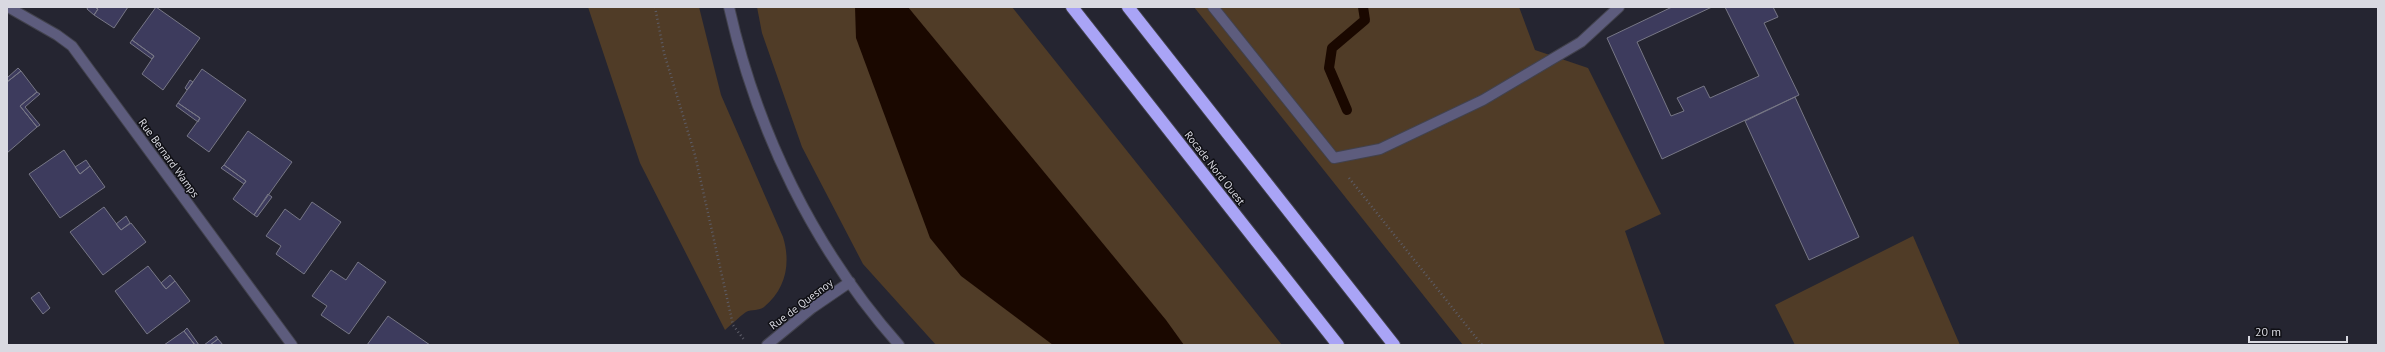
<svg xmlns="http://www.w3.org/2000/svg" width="2385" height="352" viewBox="0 0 2385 352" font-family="'PT Sans',sans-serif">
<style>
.green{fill:#503c27}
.water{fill:#1a0800}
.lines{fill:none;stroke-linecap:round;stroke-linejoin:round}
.stream{stroke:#1a0800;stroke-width:10}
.building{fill:#3d3b5d;stroke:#777786}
.minor-casing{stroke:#42424d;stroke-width:12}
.highway-casing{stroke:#42424d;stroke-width:14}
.path{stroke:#5d5d68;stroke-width:2.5;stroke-dasharray:1 3;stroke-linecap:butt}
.minor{stroke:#5d5c7d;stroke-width:10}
.highway{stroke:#a9a4f6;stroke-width:12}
.labels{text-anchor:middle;stroke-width:3;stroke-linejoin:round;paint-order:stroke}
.street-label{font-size:11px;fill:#d9d9e1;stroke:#0f0f14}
</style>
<rect width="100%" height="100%" fill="#252531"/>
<path class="green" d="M588,7H699L721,95L783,237C791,263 786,289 764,307C759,311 752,309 746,312C739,317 732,324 725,330L640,163Z
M757,7H1012L1282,345H936L863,264L802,147L762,33Z
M1194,7H1519L1535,50L1588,68L1661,214L1625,231L1665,345H1463Z
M1913,236L1960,345H1795L1775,305Z"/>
<path class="water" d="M855,7H908L1166,320L1184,345H1053L961,276L930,238L856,38Z"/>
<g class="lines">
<path class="stream" d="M1347,110L1329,68L1332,48L1365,20L1363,7"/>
</g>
<path class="building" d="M88,7H95L98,9L94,15L87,9Z
M95,7H128L114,28L94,15L98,9Z
M156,7L200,38L163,90L142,74L154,56L132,40Z
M1672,7H1712L1637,42L1671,116L1684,111L1677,98L1704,86L1710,98L1759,76L1725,7H1773L1778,17L1764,23L1799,95L1662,159L1607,38Z
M132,40L154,56L152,59L130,43Z
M18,68L21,71L7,82V78Z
M202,69L246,100L209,152L187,136L200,118L178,103Z
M21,71L37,92L20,106L37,127L7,153V82Z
M190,80L193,82L187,90L185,88Z
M37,92L40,94L25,107L40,125L37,127L20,106Z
M1795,97L1859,237L1809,260L1745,121Z
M178,103L200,118L198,122L176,106Z
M248,131L292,162L254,215L233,199L246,181L224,165Z
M64,150L80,174L90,166L105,187L60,218L29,174Z
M86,160L90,166L80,174L75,167Z
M224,165L246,181L244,184L221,168Z
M268,194L272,197L257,217L254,215Z
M312,202L341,222L304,274L276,254L281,246L266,236L285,209L300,220Z
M104,207L121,230L131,223L146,242L103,275L70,232Z
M126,216L130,223L121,230L116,224Z
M358,262L386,282L349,334L321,315L327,306L312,296L331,270L346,280Z
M148,266L166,289L175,281L190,301L147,334L115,291Z
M170,275L175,281L166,289L161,283Z
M39,292L50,308L43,314L31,298Z
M388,316L430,345H367Z
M187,328L199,345H195L184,331Z
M184,331L195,345H164Z
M216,336L218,339L210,345H204Z
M218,339L223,345H210Z"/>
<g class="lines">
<defs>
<path id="minor" d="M8,7L57,35L72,46L292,345
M729,7C757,132 814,249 899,345
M1213,7L1334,158L1380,149L1483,100L1581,42L1619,7
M767,345L812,308L850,282"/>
<path id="highway" d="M1072,7L1338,345
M1128,7L1394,345"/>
</defs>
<use href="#minor" class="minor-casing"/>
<use href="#highway" class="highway-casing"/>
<path class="path" d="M655,7L664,53L695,155L733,325L745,341
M1349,178L1482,345"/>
<use href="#minor" class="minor"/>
<use href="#highway" class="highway"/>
</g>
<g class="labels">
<g class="street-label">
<text transform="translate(169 158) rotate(54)" y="4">Rue Bernard Wamps</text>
<text transform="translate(1215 168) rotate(52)" y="4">Rocade Nord Ouest</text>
<text transform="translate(801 304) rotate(-37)" y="4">Rue de Quesnoy</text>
</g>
</g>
<rect width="2385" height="352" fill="none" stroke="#d9d9e1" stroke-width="16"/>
<path d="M2249 336v6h98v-6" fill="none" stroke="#d9d9e1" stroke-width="2"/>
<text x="2255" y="336" font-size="12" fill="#d9d9e1" stroke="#0f0f14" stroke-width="3" paint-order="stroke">20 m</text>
</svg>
